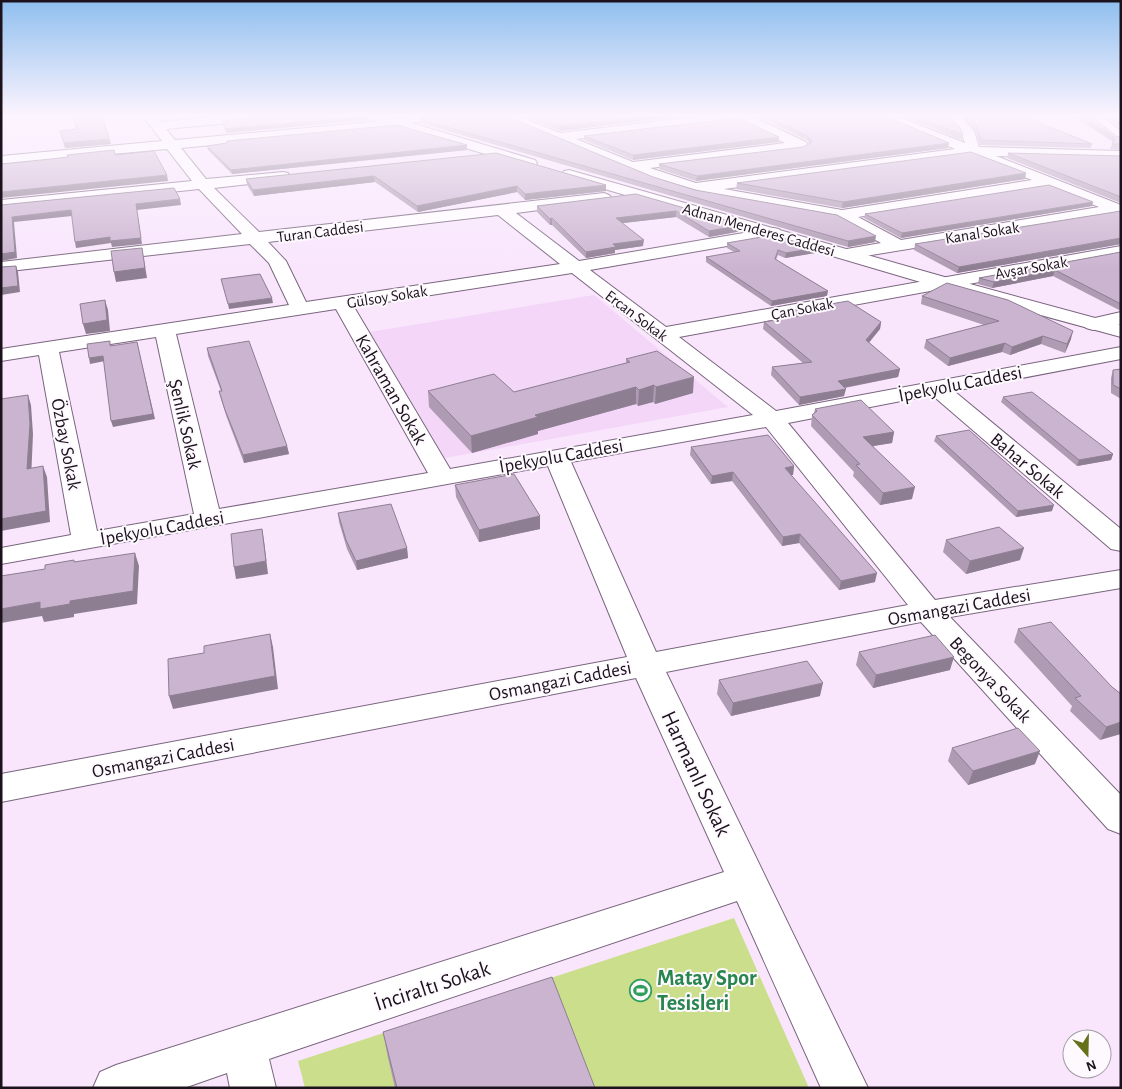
<svg xmlns="http://www.w3.org/2000/svg" width="1122" height="1089" viewBox="0 0 1122 1089" font-family="'Alegreya Sans',sans-serif">
<style>
.built{fill:#f4d6f9}
.green{fill:#cbde8b}
.lines{fill:none;stroke-linecap:round;stroke-linejoin:round}
.minor-casing{stroke:#7a657e;stroke-width:2}
.tertiary-casing{stroke:#7a657e;stroke-width:2}
.minor{fill:#fff;fill-rule:evenodd}
.tertiary{fill:#fff;fill-rule:evenodd}
.wall{fill:#af9bb3}
.shaded-wall{fill:#8e7e92}
.building{fill:#cbb4d0;stroke:#8e7e92}
.labels{text-anchor:middle;stroke-width:4;stroke-linejoin:round;paint-order:stroke}
.far-street-label{font-size:16px;fill:#1b121c;stroke:#fef9fe}
.street-label{font-size:19px;fill:#1b121c;stroke:#fef9fe}
.near-street-label{font-size:22px;fill:#1b121c;stroke:#fef9fe}
.near-leisure-label{font-size:22px;font-weight:bold;fill:#27864d;stroke:#fef9fe;text-anchor:start}
</style>
<rect width="100%" height="100%" fill="#f9e6fd"/>
<path class="built" d="M594,295L728,407L445,458L370,332Z"/>
<path class="green" d="M734,918L809,1088H305L298,1061Z"/>
<g class="lines">
<defs>
<path id="minor" d="M142,115H155L160,122L227,115H278L272,119L166,129L175,140L393,120L410,115H424V120L394,128L181,148L206,179L283,172L288,173L290,176L288,179L283,180L214,188L259,232L604,193L609,195L612,198L609,201L516,213L579,261L773,228L779,229L781,233L779,237L773,238L590,270L666,327L1121,246V256L679,337L776,411L1121,347V359L954,391L1121,529V551L1111,549L932,395L788,423L935,600L1121,570V588L950,617L1121,795V834L1108,829L921,622L666,672L868,1088H821L737,901L269,1059L276,1088H230L227,1073L184,1088H93L100,1072L116,1065L724,872L636,678L1,802V774L627,657L548,466L1,564V548L71,535L39,355L1,361V349L289,305L269,263L250,244L1,272V262L242,234L199,189L1,210V200L192,181L167,149L1,164V156L162,141ZM498,215L560,264L306,302L286,261L268,242ZM572,273L753,415L450,469L354,307ZM336,309L428,473L219,509L176,334ZM156,337L194,514L97,531L59,352ZM766,427L908,605L656,652L571,462Z
M497,115H515L560,133L710,115H749L806,142L809,146L802,150L650,168L696,183L955,149L875,115H893L965,143L961,132L945,115H959L974,131L979,147L1121,151V159L996,156L1121,205V214L847,259L841,258L838,254L841,250L881,243L837,219L695,193L653,180ZM738,120L785,143L633,162L576,139ZM970,156L1032,180L842,210L724,189ZM1048,187L1099,207L901,240L858,217Z
M1085,115H1100L1121,131V141L1116,140Z
M1121,312V324L1093,330L1086,328L1083,324L1086,320Z"/>
<path id="tertiary" d="M364,115H385L535,160L537,163L535,166H525L366,118Z
M569,170L948,278L1121,325V337L934,286L564,177L562,174L564,171Z"/>
</defs>
<use href="#minor" class="minor-casing"/>
<use href="#tertiary" class="tertiary-casing"/>
<use href="#minor" class="minor"/>
<use href="#tertiary" class="tertiary"/>
</g>
<path class="wall" d="M70,115H102L111,144L65,148L60,131L77,130Z
M521,115H691L560,131Z
M754,115H883L948,148L696,181L659,169V164L803,147L809,143L807,140Z
M899,115H949L963,135L962,140Z
M961,115H1021L1092,144L1091,148L980,145L975,130Z
M1072,115H1090L1116,136L1121,137V150L1110,149L1113,142Z
M1104,115H1121V128Z
M425,116L653,177L875,242L848,247L420,123L419,119Z
M584,136L779,137V142L633,160L584,140Z
M467,145V150L232,174L208,150L207,146Z
M496,153L606,185V191L525,200L517,192L418,212L375,182L254,196L247,185L246,179Z
M1008,153L1121,156V203L1007,158Z
M1025,179L842,208L736,189L737,183Z
M636,194L742,231L709,237L676,217L622,223L643,246L615,250V253L586,258L552,225H550L537,212V206Z
M1092,206L901,238L864,218L865,214Z
M1121,211V244L957,273L914,250L915,244Z
M727,243L815,253L785,258L778,255L776,260L827,296L771,306L706,262V257L734,252L727,248Z
M1121,252V310H1119L1053,276L992,288L978,284L979,278Z
M922,296L1071,339L1065,353L1041,344L1010,355L1002,352L948,366L924,348L926,340L984,325L921,304Z
M791,311L881,322L880,329L869,343L900,369L898,377L845,388L844,396L799,405L771,375L772,367L803,363L763,329L764,322L790,318Z
M207,348L287,446L289,454L244,463L227,418L221,399L219,391H221L208,356Z
M626,359L693,393L655,404L653,402L638,406L636,404L538,431V434L472,453L429,407L428,391L514,392L626,364Z
M1121,369V399L1111,393V378L1113,370Z
M1003,397L1113,454L1111,460L1077,466L1001,402Z
M815,409L894,432L892,443L873,446L912,499L880,505L853,476L854,472L811,426L812,415L814,413Z
M936,436L1052,511L1016,517L934,441Z
M691,447L794,466L793,475H791L875,582L839,590L799,543L782,546L732,481L711,484L690,455Z
M455,485L540,516V529L479,542L456,497Z
M338,513L407,548L408,558L357,570L347,549L339,522Z
M946,540L1020,560L966,574L943,552Z
M1018,629L1112,687L1121,694L1100,740L1070,711L1072,706L1014,642Z
M859,652L950,670L873,688L856,665Z
M719,680L820,696L731,716L717,694Z
M952,748L1035,764L968,785L948,761Z
M383,1032L595,1088H395L388,1058Z"/>
<path class="shaded-wall" d="M653,115H691L560,131V126Z
M367,116L368,120L226,133L225,129Z
M779,137V142L633,160V155Z
M109,139L111,144L65,148L64,143Z
M949,143L948,148L696,181L697,176Z
M467,145V150L232,174L231,170Z
M1026,173L1025,179L842,208L843,202Z
M167,175L168,181L1,198V192Z
M374,176L375,182L254,196L253,190Z
M606,185V191L525,200V194Z
M517,186V192L418,212L417,206Z
M180,199L181,205L137,210L142,244L112,247L111,243L76,248L75,242L136,204Z
M1093,202L1092,206L901,238L902,233Z
M71,210L72,216L14,222L17,258L1,261V254L12,217Z
M676,211V217L615,224L616,218Z
M552,218V225H550V219Z
M743,225L742,231L709,237V231Z
M876,236L875,242L848,247V241Z
M1121,238V244L957,273L959,267Z
M644,240L643,246L615,250V253L586,258V252L613,244Z
M142,248L147,278L116,282L114,272Z
M816,248L815,253L785,258L786,253Z
M16,266L18,272L20,292L1,295V288Z
M1055,270L1053,276L992,288L994,282Z
M828,291L827,296L771,306L772,301Z
M272,298L273,303L229,309L228,304Z
M105,300L108,310L110,331L86,334L83,324Z
M881,322L880,329L864,348L866,340Z
M1073,331L1071,339L1065,353L1067,344Z
M1043,336L1041,344L1010,355L1012,347Z
M137,342L155,419L113,427L111,421Z
M1005,343L1002,352L948,366L950,358Z
M103,356L105,361L90,364L89,358Z
M900,369L898,377L837,389L838,381Z
M694,377L693,393L655,404L656,387Z
M654,385L653,402L638,406L639,390Z
M636,387V404L538,431V434L472,453L471,436L535,415Z
M846,389L844,396L799,405L800,397Z
M28,395L31,405L33,434L31,480L27,469Z
M894,432L892,443L861,448L863,437Z
M287,446L289,454L244,463L243,455Z
M1113,454L1111,460L1077,466L1079,460Z
M43,466L47,477L50,522L1,531V519Z
M794,466L793,475L784,476L785,468Z
M733,472L732,481L711,484L712,476Z
M915,487L912,499L880,505L883,493Z
M1054,505L1052,511L1016,517L1018,511Z
M540,516V529L479,542V530Z
M262,529L264,541L268,574L236,579L234,567Z
M800,534L799,543L782,546L783,537Z
M407,548L408,558L357,570L356,561Z
M1024,548L1020,560L966,574L970,561Z
M135,553L139,566L137,604L74,614V617L44,622L42,616L1,623V609L40,602L70,601Z
M877,573L875,582L839,590L841,581Z
M270,634L273,647L278,689L173,709L169,696Z
M954,657L950,670L873,688L876,675Z
M823,683L820,696L731,716L733,703Z
M1121,722V734L1100,740L1106,727Z
M1040,751L1035,764L968,785L973,771Z"/>
<path class="building" d="M71,115H102L109,139L64,143L60,131L78,129Z
M273,115H367V116L225,129L223,121L272,116Z
M425,115H504L653,177L695,190L837,215L876,236L848,241L419,119Z
M532,115H653L560,126Z
M764,115H883L949,143L697,176L659,164L803,147L811,143V140L807,136Z
M912,115H948L960,128L963,135Z
M967,115H1021L1092,144L981,140L976,125Z
M1080,115H1090L1116,136L1121,137V144H1112L1115,138Z
M1111,115H1121V123Z
M738,118L779,137L633,155L584,136Z
M397,125L467,145L231,170L207,146L227,143V141Z
M114,150L115,155L154,151L167,175L1,192V164L51,159L68,157L67,155Z
M971,152L1026,173L843,202L737,183Z
M496,153L606,185L525,194L517,186L417,206L374,176L253,190L246,179Z
M1008,153L1121,156V197Z
M1049,185L1093,202L902,233L865,214Z
M174,188L180,199L136,204L141,238L110,241V237L75,242L71,210L12,217L15,252L1,254V205Z
M636,194L743,225L709,231L676,211L616,218L644,240L613,244L616,247L586,252L552,218L550,219L537,206Z
M1121,211V238L959,267L915,244Z
M773,235L816,248L786,253L778,250L775,259L828,291L772,301L706,257L740,251L727,243Z
M142,248L145,268L114,272L111,251Z
M1121,252V304L1055,270L994,282L979,278Z
M16,266L18,286L1,288V267Z
M260,274L272,298L228,304L221,279Z
M947,283L1008,300L1073,331L1067,344L1043,336L1012,347L1005,343L950,358L926,340L999,321L922,296Z
M105,300L107,320L83,324L80,304Z
M848,301L881,322L866,340L900,369L838,381L846,389L800,397L772,367L812,362L764,322L799,316L791,311Z
M110,341V346L137,342L153,414L111,421L103,356L89,358L87,344Z
M249,341L287,446L243,455L225,410L219,391H222L207,348Z
M657,351L694,377L656,387L654,385L639,390L636,387L535,415L538,417L471,436L428,391L494,374L514,392L630,362L626,359Z
M1121,369V389L1113,385V370Z
M1032,392L1113,454L1079,460L1003,397Z
M28,395L30,424L27,469L43,466L46,511L1,519V399Z
M861,400L894,432L863,437L915,487L883,493L856,465L860,464L812,415L817,411L815,409Z
M969,430L1054,505L1018,511L936,436Z
M768,435L794,466L785,468L877,573L841,581L800,534L783,537L733,472L712,476L691,447Z
M514,474L540,516L479,530L455,485Z
M391,504L407,548L356,561L346,540L338,513Z
M999,527L1024,548L970,561L946,540Z
M262,529L266,561L234,567L231,534Z
M135,553L133,591L70,601V604L40,609V602L1,609V576L45,569V565L74,560V562Z
M1051,622L1112,687L1121,694V722L1106,727L1075,698L1081,696L1018,629Z
M270,634L275,676L169,696L168,659L204,653V646Z
M935,635L954,657L876,675L859,652Z
M807,661L823,683L733,703L719,680Z
M1018,728L1040,751L973,771L952,748Z
M552,977L595,1088H397L383,1032Z"/>
<linearGradient id="sky" x2="0" y2="1"><stop stop-color="#8fbfef"/><stop offset="0.43" stop-color="#fcf4fe"/><stop offset="1" stop-color="#fcf4fe" stop-opacity="0"/></linearGradient>
<rect width="1122" height="268" fill="url(#sky)"/>
<defs>
<symbol id="stadium-ring" viewBox="-11 -11 22 22"><circle r="9.5" fill="#fef9fe" stroke="#2e9e5b" stroke-width="1.5"/><path d="M0-5a6.5 5 0 1 0 0 10a6.5 5 0 1 0 0-10ZM-3.5-1.8h7v3.6h-7Z" fill="#2e9e5b"/></symbol>
</defs>
<g fill-rule="evenodd">
<use href="#stadium-ring" x="628" y="978" width="25" height="25"/>
</g>
<g class="labels">
<g class="far-street-label">
<text transform="translate(759 229) rotate(16)" y="6">Adnan Menderes Caddesi</text>
<text transform="translate(320 231) rotate(-7)" y="6">Turan Caddesi</text>
<text transform="translate(982 232) rotate(-9)" y="6">Kanal Sokak</text>
<text transform="translate(1031 267) rotate(-10)" y="6">Avşar Sokak</text>
<text transform="translate(387 296) rotate(-9)" y="6">Gülsoy Sokak</text>
<text transform="translate(802 308) rotate(-11)" y="6">Çan Sokak</text>
<text transform="translate(637 315) rotate(37)" y="6">Ercan Sokak</text>
</g>
<g class="street-label">
<text transform="translate(960 383) rotate(-11)" y="7">İpekyolu Caddesi</text>
<text transform="translate(392 389) rotate(60)" y="7">Kahraman Sokak</text>
<text transform="translate(186 424) rotate(77)" y="7">Şenlik Sokak</text>
<text transform="translate(67 444) rotate(79)" y="7">Özbay Sokak</text>
<text transform="translate(561 455) rotate(-10)" y="7">İpekyolu Caddesi</text>
<text transform="translate(1028 465) rotate(40)" y="7">Bahar Sokak</text>
<text transform="translate(162 527) rotate(-10)" y="7">İpekyolu Caddesi</text>
<text transform="translate(959 606) rotate(-10)" y="7">Osmangazi Caddesi</text>
<text transform="translate(991 679) rotate(47)" y="7">Begonya Sokak</text>
<text transform="translate(560 680) rotate(-11)" y="7">Osmangazi Caddesi</text>
<text transform="translate(163 757) rotate(-11)" y="7">Osmangazi Caddesi</text>
</g>
<g class="near-street-label">
<text transform="translate(697 773) rotate(65)" y="8">Harmanlı Sokak</text>
<text transform="translate(432 985) rotate(-18)" y="8">İnciraltı Sokak</text>
</g>
<g class="near-leisure-label">
<text x="657" y="985">Matay Spor<tspan x="657" dy="25">Tesisleri</tspan></text>
</g>
</g>
<rect width="1122" height="1089" fill="none" stroke="#1b121c" stroke-width="5"/>
<g transform="translate(1087 1054) rotate(160)"><circle r="24" fill="#fef9fe" stroke="#a39da4"/>
<path d="M0-4L9 19L0 12L-9 19Z" fill="#667018"/>
<text y="-8" font-size="14" font-weight="bold" text-anchor="middle" fill="#1b121c">N</text>
</g>
</svg>
